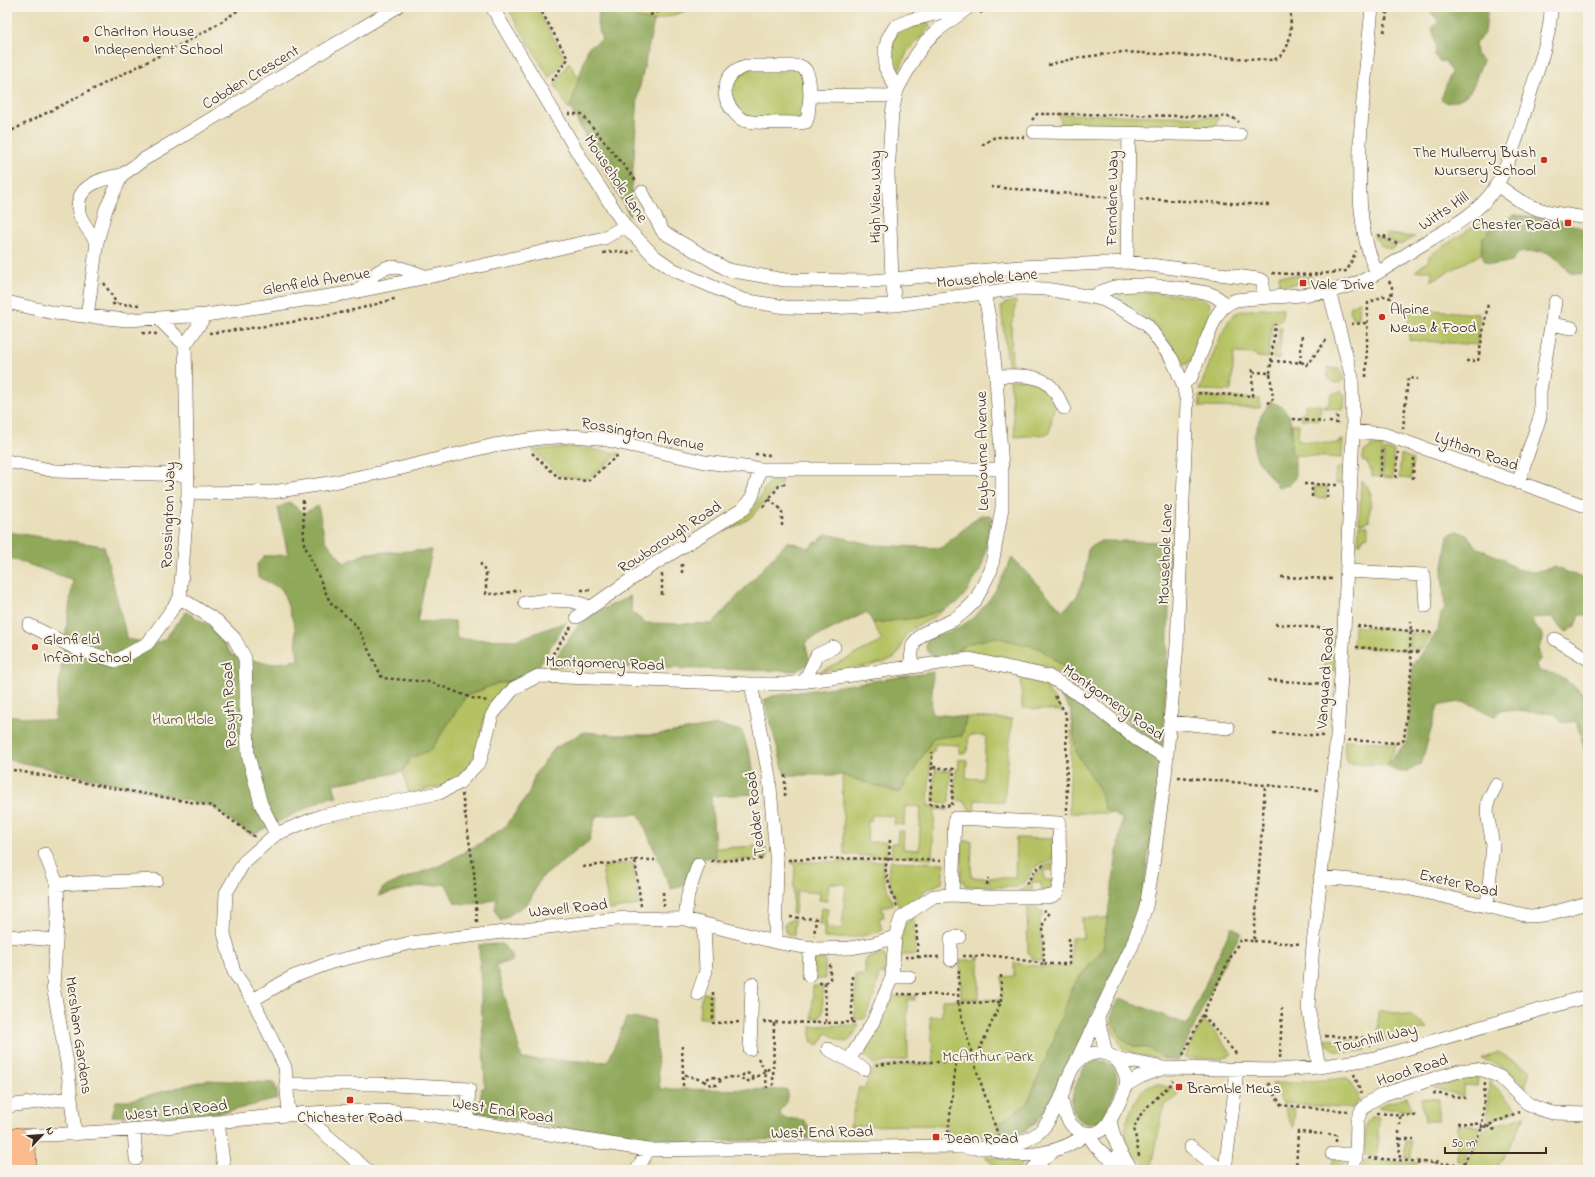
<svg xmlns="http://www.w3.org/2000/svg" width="1595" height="1177" viewBox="0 0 1595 1177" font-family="'Indie Flower',sans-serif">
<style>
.green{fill:#b5c264;stroke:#787641}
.forest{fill:#90a85a;stroke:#66693c}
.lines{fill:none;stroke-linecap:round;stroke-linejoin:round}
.minor-casing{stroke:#554535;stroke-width:14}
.major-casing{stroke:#554535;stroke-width:18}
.path{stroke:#554535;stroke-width:2.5;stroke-dasharray:3 3;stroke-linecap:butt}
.minor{stroke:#fff;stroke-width:13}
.major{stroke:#fbbb8d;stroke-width:17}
.poi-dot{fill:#c8321e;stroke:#f7f3e8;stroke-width:1.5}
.labels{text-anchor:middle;stroke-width:4;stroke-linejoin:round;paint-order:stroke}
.poi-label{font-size:16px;fill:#3b2a1e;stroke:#f7f3e8;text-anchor:start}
.street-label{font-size:16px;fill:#3b2a1e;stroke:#f7f3e8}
.park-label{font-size:16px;fill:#5a5030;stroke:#f7f3e8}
</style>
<rect width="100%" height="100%" fill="#f7f3e8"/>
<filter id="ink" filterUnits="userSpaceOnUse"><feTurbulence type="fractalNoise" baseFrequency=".025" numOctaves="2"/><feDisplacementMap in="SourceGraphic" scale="8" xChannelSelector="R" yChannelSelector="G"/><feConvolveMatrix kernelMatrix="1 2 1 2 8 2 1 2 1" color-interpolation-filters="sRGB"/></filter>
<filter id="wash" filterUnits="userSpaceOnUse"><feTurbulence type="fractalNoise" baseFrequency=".012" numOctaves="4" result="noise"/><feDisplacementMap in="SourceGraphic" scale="16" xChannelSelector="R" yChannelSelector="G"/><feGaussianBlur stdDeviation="0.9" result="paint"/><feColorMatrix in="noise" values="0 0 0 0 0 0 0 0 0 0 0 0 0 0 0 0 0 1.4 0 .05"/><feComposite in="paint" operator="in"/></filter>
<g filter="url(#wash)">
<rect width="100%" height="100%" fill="#e8deb9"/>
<path class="green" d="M507,7H536L565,59L550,79Z
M634,7H699L654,21L632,17Z
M928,22L930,27L907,52L899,71H894L892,42L898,32Z
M569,62L579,79L570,108H568L555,85Z
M803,67L807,119L745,121L725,87L739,69Z
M1058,114L1219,117L1212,135L1065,132Z
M1482,221L1495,225L1482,239L1481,254L1431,281L1432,271H1415L1428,261L1429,256Z
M1373,234L1396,246L1390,249C1382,247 1376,242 1373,234Z
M1386,234L1415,237L1400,245L1386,238Z
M1279,275L1312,277V281L1280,286Z
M1127,290L1201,297L1209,303L1211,312L1191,361L1185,365L1182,363C1172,344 1159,327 1142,315C1135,309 1124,305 1118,298L1119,293Z
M1016,301L1014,318L1011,324L1012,373H1009L1001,308L1005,303Z
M1360,301L1359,318H1353L1350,310L1351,306Z
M1283,308L1282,320L1272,324L1268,358L1257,357L1256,354L1234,353L1231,391L1199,390C1206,375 1224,319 1236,313C1248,308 1270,309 1283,308Z
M1408,308L1479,314L1478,345L1409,340Z
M1279,327H1282L1279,359H1273L1274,347L1278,342Z
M1328,368L1341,369L1344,379L1339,383L1332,382C1327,378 1327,374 1328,368Z
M1031,379L1045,388L1054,407L1049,434L1015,437L1010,380Z
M1341,391L1345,395L1344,409L1324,408V405L1329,404L1331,394Z
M1199,396L1260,399V408L1200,407Z
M1305,404L1321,405L1320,420L1301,419V413L1305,411Z
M1292,424H1299L1298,441L1338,444V442H1341V440H1343L1342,458L1295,455L1291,451Z
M1377,445L1383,447L1380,477L1372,476V472L1367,462L1362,461L1364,452L1370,447Z
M573,447L620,453L587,479L560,476L532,450Z
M1385,450L1394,451L1393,478L1382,477Z
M1401,454L1413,459L1411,479L1399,478Z
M1339,467H1342V484L1335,483L1336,470Z
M772,480H781L782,482L750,518L732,529L730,525C739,520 749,515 755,506C761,497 763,487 772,480Z
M1361,480L1369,489V493H1371L1369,521H1366V523H1359Z
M1314,486L1327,487L1326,498L1314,497Z
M1359,525L1368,526V536L1363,538L1362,541L1358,544Z
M1366,562L1413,566L1412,571L1359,566Z
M945,609C939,613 934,618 927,621C919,625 911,628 905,636C901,642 902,650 897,655C886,667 836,669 819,672L882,641L873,623L916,618Z
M1354,626L1411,631L1410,651L1353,647Z
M1412,634L1430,635L1429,639L1421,649H1412Z
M1325,636H1336L1334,671L1324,670Z
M995,637L1039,648L1064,667L1119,714L1087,689L1050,668L971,652L957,651L967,644Z
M1021,677L1039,680L1043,683L1062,711L1022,708Z
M513,682L496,697L485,716L476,753L467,768L453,783L409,794L403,772L410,758L431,750L466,696L498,683Z
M1072,713L1076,752L1098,787L1105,809L1112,813H1069Z
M966,717L1012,719L1004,802L975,800L974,812L969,809L964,801L954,800L956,770H958L959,759L967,760L966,778L983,779L986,736L969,735L967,753H959V745L935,744L934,751H931L928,806L948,807V810L935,809L932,858L891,856L892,843H897L898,831H904L903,849L919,850L921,807L905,806L904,825L894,824L895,816L872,815L871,821H868L867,842H887V857L844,855L842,775L900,793L934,737L962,736Z
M1345,740L1397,743L1387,765L1348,763L1344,749Z
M935,770L951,771L949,803L933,802Z
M1016,838L1054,839L1053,861L1038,865L1034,868L1025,882L1017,887H989V877L1015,878Z
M962,841H972L971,877L987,878L986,887L966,886L961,878Z
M765,846L767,859L716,861L714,848Z
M885,861C879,875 889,890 893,904L882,907L884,917L879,918L882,930C863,938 844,939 824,938V925H819L821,908L828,909L826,927L842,929L846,884L829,883L827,901L819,900L820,893L797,891L795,914L792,913L795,867L791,862Z
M890,861L944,863L942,883L924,891L923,894L901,912C896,897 884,876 890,861Z
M633,862L639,905L609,910L602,867Z
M1053,864L1054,870H1044V880H1054C1052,888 1050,890 1042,892L1041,882H1032V892L1018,891C1036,883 1031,868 1053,864Z
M1036,907L1044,913L1040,920L1042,961L1032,959V955L1028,953L1027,908Z
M914,916L915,955H900C899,941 901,924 914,916Z
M1082,918H1108L1103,949L1073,985L1054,1039L1027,1104L997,1125L1001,1138L997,1136L947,1135V1125L850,1126L859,1087L864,1089L874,1068L904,1064H934L930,1017L942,1016V1000L1002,999V977L1014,976V963L1044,967L1071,966V938H1083Z
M792,919L795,920L794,936L788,935L785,931L784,924Z
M876,952L884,955L887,962L885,975L879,974L875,996L864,1019H855V975H865V963L867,958L876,956Z
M976,957H979V998H961L960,960H976Z
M813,959H825V979H813Z
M813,986H823V1012L819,1018H812Z
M703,993H711V1018H699L700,1003Z
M894,996H915V1000H907L908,1059L873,1064L865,1056V1047L888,999Z
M1378,1010L1411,1016L1427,1028L1378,1042Z
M1111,1017L1121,1038L1133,1046L1148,1048L1169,1060L1138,1055L1122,1048L1112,1029L1111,1024Z
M1203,1019L1233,1054L1221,1059L1184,1058Z
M859,1025C847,1047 848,1045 827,1033L819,1045L811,1041V1026Z
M1324,1039L1361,1041L1366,1050C1350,1052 1332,1057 1324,1039Z
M1498,1052L1530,1070L1525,1088C1512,1072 1502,1066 1482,1059Z
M1469,1077L1478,1078L1477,1086L1463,1085V1096L1433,1088Z
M1347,1078L1357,1092L1359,1100L1352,1109L1283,1103L1272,1084Z
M1489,1082L1518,1109L1487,1123Z
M1158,1084L1178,1091L1176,1098L1164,1105L1152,1167C1143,1163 1132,1157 1128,1147C1126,1143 1124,1137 1124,1132C1125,1123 1138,1091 1145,1087C1149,1084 1154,1085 1158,1084Z
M1407,1097L1413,1111L1378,1108L1384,1104Z
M1421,1098L1439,1099L1438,1121H1425Z
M1284,1108L1295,1109L1293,1128Z
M1525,1115L1517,1133L1496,1170H1465V1166L1484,1129Z
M1371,1116L1379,1117L1377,1157L1365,1155L1366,1124Z
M1457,1125L1480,1126V1128L1463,1162L1457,1161Z
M1405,1141H1411V1159L1405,1158Z
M985,1157L1024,1161L1018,1170H999Z
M1334,1158L1344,1159L1346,1161L1340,1170H1330Z
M1364,1160L1417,1163V1170H1361Z"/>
<path class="forest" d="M600,7H634L632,17L654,21L638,95L630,216L570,108L588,48L602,40L597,24Z
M1431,7H1488L1485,33L1475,43L1476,54L1483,61C1472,83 1477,96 1448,103L1441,99L1451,72L1445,61L1439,62L1435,55L1436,46L1432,27L1439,22L1430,11Z
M1513,215C1533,216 1571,222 1588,231V268L1581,274L1570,273C1551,249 1548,250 1518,253L1512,261C1488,267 1480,267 1482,239L1495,225Z
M1271,402C1296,410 1292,430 1291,451L1295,455V479L1289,485L1279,488L1258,461L1254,449V436L1262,414Z
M289,502L304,513L318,506L325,540L344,563L367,553L432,550L417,622L455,621L457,639L516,640L566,622L536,670L513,682L498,683L466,696L431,750L410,758L403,772L333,784L337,797L327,798L251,835L212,806L7,759V715L54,721L73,580L7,557V532L104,546L127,639L154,644L165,639L186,612L213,628L232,655L269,664L298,660L295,627L282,589L258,577L257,564L265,556L288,555L278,508Z
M983,515L992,516L982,567L966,593L957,603L945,609L916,618L873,623L867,612L805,642L809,658L808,664L796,671L564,666L548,668L580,623L593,614L630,596L632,612L645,623L712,624L788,541L808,548L827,534L873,545L941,548L979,516Z
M1457,531L1467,535L1478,548L1503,559L1516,569L1533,572L1554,567L1588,580V615H1579L1575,626L1567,632L1560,628L1553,617L1532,618L1534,626L1541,632L1543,640L1538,649L1541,658L1536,665L1539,671L1559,675L1587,696L1588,698V714L1584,717L1588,722V761L1576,721L1562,723L1556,714L1501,710L1494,716C1485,712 1476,706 1467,703C1458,701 1447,704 1438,706L1421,764C1408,771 1400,777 1387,765L1407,741L1413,664L1431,641L1438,629L1441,614L1445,609L1442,573L1448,535Z
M1101,541H1125L1172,542L1163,748L1140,732L1064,667L1039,648L995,637L967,644L951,654L938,656L931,655L926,649V641L929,638C938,634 949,633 958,628C986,613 999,585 1012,558L1063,611L1077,596L1085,575L1088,548Z
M933,672L931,714L966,717L962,736L934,737L900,793L842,775H785L764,700L773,696Z
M1053,684L1083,701L1162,760L1141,905L1126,944L1044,1113C1031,1129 1021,1135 1001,1138L997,1125L1027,1104L1054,1039L1073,985L1103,949L1122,819L1105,809L1098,787L1076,752L1072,713Z
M718,725L742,731L752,762L756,794L711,796L716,857C690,858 691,865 684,886L671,889L639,814L596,816L589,841L540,879L529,902L501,921L495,911L497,898C484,904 469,905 455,903L446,884L414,887L378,896L383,888L400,880L439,866L484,841L507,825L529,793L535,774L555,748L584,732L619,735H654Z
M1232,926L1241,933L1220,971L1178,1061L1169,1060L1148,1048L1133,1046L1121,1038L1111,1017L1117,1001L1121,998L1187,1025Z
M502,944L512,955V961L496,965L522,1059L608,1062L626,1018L654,1020L660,1089L787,1090C790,1098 786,1105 780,1110V1114L783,1118L804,1120C809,1126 811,1130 812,1138L653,1144L478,1114L482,1088H485L479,945Z
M1097,1060C1132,1064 1112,1102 1102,1119L1098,1122L1087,1124C1060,1113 1075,1083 1086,1065Z
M206,1080L274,1083L277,1090V1099C264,1102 251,1106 238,1109C197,1119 154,1118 112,1116L116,1101H127Z"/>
</g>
<g filter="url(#ink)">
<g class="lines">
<defs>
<path id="minor" d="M492,7L585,165L625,226L654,256L674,270L743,300L785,307L827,308L895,305L1020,288L1046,289L1092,297L1104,300L1130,314L1147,325L1172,359L1183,384L1187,403L1177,645L1165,776L1154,858L1146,907L1132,946L1073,1068
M1372,7C1368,53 1362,98 1360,144C1359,188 1358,233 1377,273
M897,90L885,67V50L888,38L895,27L910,20L964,7
M810,95C809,85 811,70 800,66H746C723,73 719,95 734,112C737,116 742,120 746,121C760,124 785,122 799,123L806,122L808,116L810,95L895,96
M1034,132L1240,135
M1497,185C1508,192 1518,201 1530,206C1548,214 1569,215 1588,218
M642,192L663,232L728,270L785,280L872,281L1020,267L1127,262L1258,279L1263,281V297
M97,242C91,234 84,225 80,216C71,187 101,178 122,175
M1127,262L1129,134
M357,292C386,261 387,262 427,277
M1092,297C1099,293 1107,288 1115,287C1140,282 1183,288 1208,293L1215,296L1226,304
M7,302L54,313L127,320L206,315L349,293L462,270L604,238L625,226
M895,305L892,279L888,173L892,113L897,90L915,57L926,41L938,30L969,7
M87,317L97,242L106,209L122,175L143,160L397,7
M1551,324L1572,328
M185,345L206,315
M996,376C1014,376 1034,373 1048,384C1055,389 1060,401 1064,408
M1183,384L1191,377L1215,319C1220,309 1226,303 1236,300C1270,296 1309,297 1342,288C1370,281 1394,262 1418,247C1443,231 1476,216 1493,191C1510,165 1520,128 1529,98C1537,70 1551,36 1551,7
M1353,431L1384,434L1588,507
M7,461L55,471L187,475
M1518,483L1540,417V391L1555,302
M188,493L273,492L329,483L398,469L494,445L541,438L572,436L598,438L705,462L760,469H1002
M1347,571L1424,575L1426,606
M180,598L217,621L234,638L245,658L248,755L261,804L276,834
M525,603L549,600L572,601L590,607
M577,617L643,571L743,509L752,497L760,469
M29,625L77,649L116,661L148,643L180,598L188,493L185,345L159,319
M1555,639L1588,659
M910,667L913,644L922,634L953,620L965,611L975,601L991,570L1002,508V469L996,376L990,323L984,292
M804,682L817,655L834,647
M751,684L769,776L777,867L775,942
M1171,722L1228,728
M45,854L57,884L58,913L53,986L67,1063L75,1134
M1320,877L1385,883L1529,916L1544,915L1588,903
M57,884L156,880
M1487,906L1493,845L1487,813L1488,801L1496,785
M685,919L688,894L698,865
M7,936L56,940
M951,960V938L959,937
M809,975L810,947
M892,977H909
M698,994L706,971L704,924
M253,1000L292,977L332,962L410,943L625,918L685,919L775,942L817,949L850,948L873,944L895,937
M1098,1019L1106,1053
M750,1049L752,984H753
M828,1049L864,1069
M1114,1058L1164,1068L1278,1070L1319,1067L1375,1058L1588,996
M849,1060L873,1022L892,977L895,937L901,918L934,896L952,895L986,897H1046L1052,896L1057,893L1060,881L1059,823L955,818L952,895
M1319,1067L1308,1007L1313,945L1337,737L1344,630L1353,431L1352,378L1329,291
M286,1084H377L469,1089L467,1121
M1126,1085L1140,1077L1164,1068
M7,1106L71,1098
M301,1113L367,1170
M289,1114L285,1067L253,1000L234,972L224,933L226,893L244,862L276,834L321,816L439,793L459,783L480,761L492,715L514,688L538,676L751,684H786L970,659L1048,676L1085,698L1136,739L1167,758
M1110,1120C1114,1140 1118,1151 1130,1167
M218,1122L224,1170
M134,1130L136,1159
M1089,1134C1096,1153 1114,1161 1131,1170
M7,1136C77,1135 147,1129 216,1122C286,1115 355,1106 425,1114L648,1150L947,1146C977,1148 1012,1153 1038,1133C1048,1125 1054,1111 1060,1100C1065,1090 1067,1076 1074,1066C1081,1057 1091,1052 1103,1053C1116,1055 1128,1071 1126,1085C1125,1092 1120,1101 1117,1107C1113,1114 1110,1123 1104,1128C1093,1138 1075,1133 1068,1120C1064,1113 1063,1105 1061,1097
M1191,1147L1221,1170
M995,1150C1022,1161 1064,1152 1086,1134
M1332,1154H1356
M637,1170L648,1150
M1032,1170L1041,1161L1055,1150
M1225,1170L1236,1081V1070
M1351,1170L1356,1158L1357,1121L1361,1111L1368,1103L1384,1094L1459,1071L1476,1069L1486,1071L1500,1077L1527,1103L1539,1109L1553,1113L1588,1114"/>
<path id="major" d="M18,1136C28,1149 29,1153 27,1170
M11,1170V1156L18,1136"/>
</defs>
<use href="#minor" class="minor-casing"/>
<use href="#major" class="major-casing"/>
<path class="path" d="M539,7L568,59L550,83
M980,13L992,7
M650,15L669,7
M1384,32L1388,7
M1048,65L1076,58L1122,52L1273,60C1294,52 1290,26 1291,7
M568,114H582L637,182
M1032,120L1037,114H1082L1232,117L1239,122
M7,133L184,43L218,24L243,7
M982,145L995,137H1024
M991,187L1117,198
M1140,199L1271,205
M1378,235L1399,244
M1385,238V232
M603,253L616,251L630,253L633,251
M1272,273L1310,275L1347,271L1356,251
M104,283L117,304
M112,304L141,305
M1351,324L1367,323
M142,333L157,334
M209,333C272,326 337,317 397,298
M1271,361L1308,363
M1466,361H1478L1488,303
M1300,363L1302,335
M1306,366L1328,338
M1253,372L1270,373L1273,399L1269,401V404
M1270,373L1275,324
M1366,377L1368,303L1383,296L1391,298L1392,287L1389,281
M1198,393L1252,396L1253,367
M1293,419L1324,422
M1329,422L1337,423V415
M1403,429L1408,378L1418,379
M532,453L559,478L588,481L618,455
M755,454L770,455
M1380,477L1383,447
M1396,478L1398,452
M1413,479L1414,458
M1304,484L1338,485
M1312,497V484
M1327,498L1328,485
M769,499L782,510V526
M303,500L304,544L330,602L353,622L360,632L382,678L430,682L472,698L488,701
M763,507L779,486L787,483
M480,563L486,573V594H500L520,590
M682,573V562
M662,574V595
M1281,577L1334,579
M581,590H592
M1275,624L1332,629
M1357,626L1433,633
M1356,647L1420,652
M546,664L571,627
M1268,680L1328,684
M1055,696L1066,714L1067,814
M1273,733L1324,736
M1348,740L1397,743L1404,740L1412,662L1410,651L1411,621
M932,767L930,804L952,806L954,769L932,767V752
M7,769L212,806L255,837
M785,775V796
M1178,777L1318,790
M462,794L474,872L477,922
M890,840L889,858L885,867L887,877L897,907
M635,860H655
M788,860C839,858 889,858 941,861
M711,861L765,859
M583,867L635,860L641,906
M1026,884C1033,875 1035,866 1047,864
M987,885L988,878
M663,892L664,906
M790,917L816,919L814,936
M1254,941L1301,944
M963,956H998L1044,964L1043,922L1049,914L1044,910
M905,957H918L916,923
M918,957H939
M1044,964H1069V937
M959,970L958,1003L1001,1002L974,1062
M1001,975V1002
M852,976V1022
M819,983H825L830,979V962
M825,983L826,1023L857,1022
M713,992V1023L740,1022
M897,994L958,995
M958,1003L974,1062
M1203,1015L1238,1056
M763,1022L826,1023
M1325,1036L1367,1038L1370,1046
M682,1046L683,1074L704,1081
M1183,1055L1225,968L1240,940L1254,941L1265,786
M758,1058L765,1071L767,1088
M1280,1058L1282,1008
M876,1065L904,1062H974L998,1135
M1354,1074L1361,1093
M754,1078L752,1081H744L741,1077L745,1073L750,1074L754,1078L756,1077L773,1066
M721,1080C714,1076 710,1076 704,1081L707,1084L717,1085C723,1076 731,1077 741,1077
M1268,1083L1281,1105L1348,1111
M683,1086V1074
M773,1086L774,1022
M1433,1093L1466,1098
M1377,1113L1418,1116
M1457,1123L1482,1124
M1400,1125V1115
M1487,1126L1497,1131
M1482,1128L1485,1083
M1399,1131L1400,1161
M948,1133L956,1063
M1328,1134L1336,1135V1142
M1400,1139H1414
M1139,1156L1134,1128L1142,1112L1171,1084L1173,1080
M1369,1158L1463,1165L1482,1128L1519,1112
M1437,1163L1438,1157
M1296,1170L1298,1132L1322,1134
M1418,1170V1162
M1433,1170V1163
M1450,1170V1164"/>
<use href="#minor" class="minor"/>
<use href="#major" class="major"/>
</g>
</g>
<g class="poi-dot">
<circle cx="86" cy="39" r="4"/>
<circle cx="1544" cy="160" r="4"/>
<rect x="1564" y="219" width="8" height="8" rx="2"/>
<rect x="1299" y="279" width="8" height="8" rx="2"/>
<circle cx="1382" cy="317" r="4"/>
<circle cx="35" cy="647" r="4"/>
<rect x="1175" y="1083" width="8" height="8" rx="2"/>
<rect x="346" y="1096" width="8" height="8" rx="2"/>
<rect x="932" y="1133" width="8" height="8" rx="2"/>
</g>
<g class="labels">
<g class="poi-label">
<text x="94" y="36">Charlton House<tspan x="94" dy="18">Independent School</tspan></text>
<text x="1536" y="157" text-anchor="end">The Mulberry Bush<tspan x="1536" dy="18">Nursery School</tspan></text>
<text x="1560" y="229" text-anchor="end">Chester Road</text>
<text x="1311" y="289">Vale Drive</text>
<text x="1390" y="314">Alpine<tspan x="1390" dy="18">News &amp; Food</tspan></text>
<text x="43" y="644">Glenfield<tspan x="43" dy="18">Infant School</tspan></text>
<text x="1187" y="1093">Bramble Mews</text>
<text x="350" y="1122" text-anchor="middle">Chichester Road</text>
<text x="944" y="1143">Dean Road</text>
</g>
<g class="street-label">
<text transform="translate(250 76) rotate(-31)" y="6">Cobden Crescent</text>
<text transform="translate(617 178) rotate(56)" y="6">Mousehole Lane</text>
<text transform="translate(874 197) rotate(-90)" y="6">High View Way</text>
<text transform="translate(1111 198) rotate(-89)" y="6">Ferndene Way</text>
<text transform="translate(1443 210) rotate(-34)" y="6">Witts Hill</text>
<text transform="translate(987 277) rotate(-5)" y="6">Mousehole Lane</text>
<text transform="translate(316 280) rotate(-9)" y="6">Glenfield Avenue</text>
<text transform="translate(643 433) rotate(11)" y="6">Rossington Avenue</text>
<text transform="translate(1477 450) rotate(20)" y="6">Lytham Road</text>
<text transform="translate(981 451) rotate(-91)" y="6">Leybourne Avenue</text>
<text transform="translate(167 515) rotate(-88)" y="6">Rossington Way</text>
<text transform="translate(669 536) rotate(-33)" y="6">Rowborough Road</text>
<text transform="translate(1164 554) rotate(-88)" y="6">Mousehole Lane</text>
<text transform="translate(605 662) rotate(2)" y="6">Montgomery Road</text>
<text transform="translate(1324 678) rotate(-86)" y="6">Vanguard Road</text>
<text transform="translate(1114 701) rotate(35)" y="6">Montgomery Road</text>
<text transform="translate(228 705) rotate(-93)" y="6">Rosyth Road</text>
<text transform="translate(754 814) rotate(-96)" y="6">Tedder Road</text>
<text transform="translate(1459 882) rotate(13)" y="6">Exeter Road</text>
<text transform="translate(568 907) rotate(-6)" y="6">Wavell Road</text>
<text transform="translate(80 1035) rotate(82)" y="6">Mersham Gardens</text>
<text transform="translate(1375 1037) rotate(-13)" y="6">Townhill Way</text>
<text transform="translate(1412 1069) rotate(-18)" y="6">Hood Road</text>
<text transform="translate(176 1109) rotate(-6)" y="6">West End Road</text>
<text transform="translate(503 1109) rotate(9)" y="6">West End Road</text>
<text transform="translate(822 1131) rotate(-1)" y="6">West End Road</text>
</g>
<g class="park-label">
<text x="183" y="724">Hum Hole</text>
<text x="988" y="1061">McArthur Park</text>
</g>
</g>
<rect width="1595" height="1177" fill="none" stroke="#f7f3e8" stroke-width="24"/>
<g transform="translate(42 1135) rotate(64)" stroke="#f7f3e8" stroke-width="3" paint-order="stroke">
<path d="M0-3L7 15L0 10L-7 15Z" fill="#3b2a1e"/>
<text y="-6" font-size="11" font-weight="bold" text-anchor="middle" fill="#3b2a1e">N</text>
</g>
<path d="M1445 1147v6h101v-6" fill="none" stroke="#3b2a1e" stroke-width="2"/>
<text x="1451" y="1147" font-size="12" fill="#3b2a1e" stroke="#f7f3e8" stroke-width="3" paint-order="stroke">50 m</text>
</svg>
